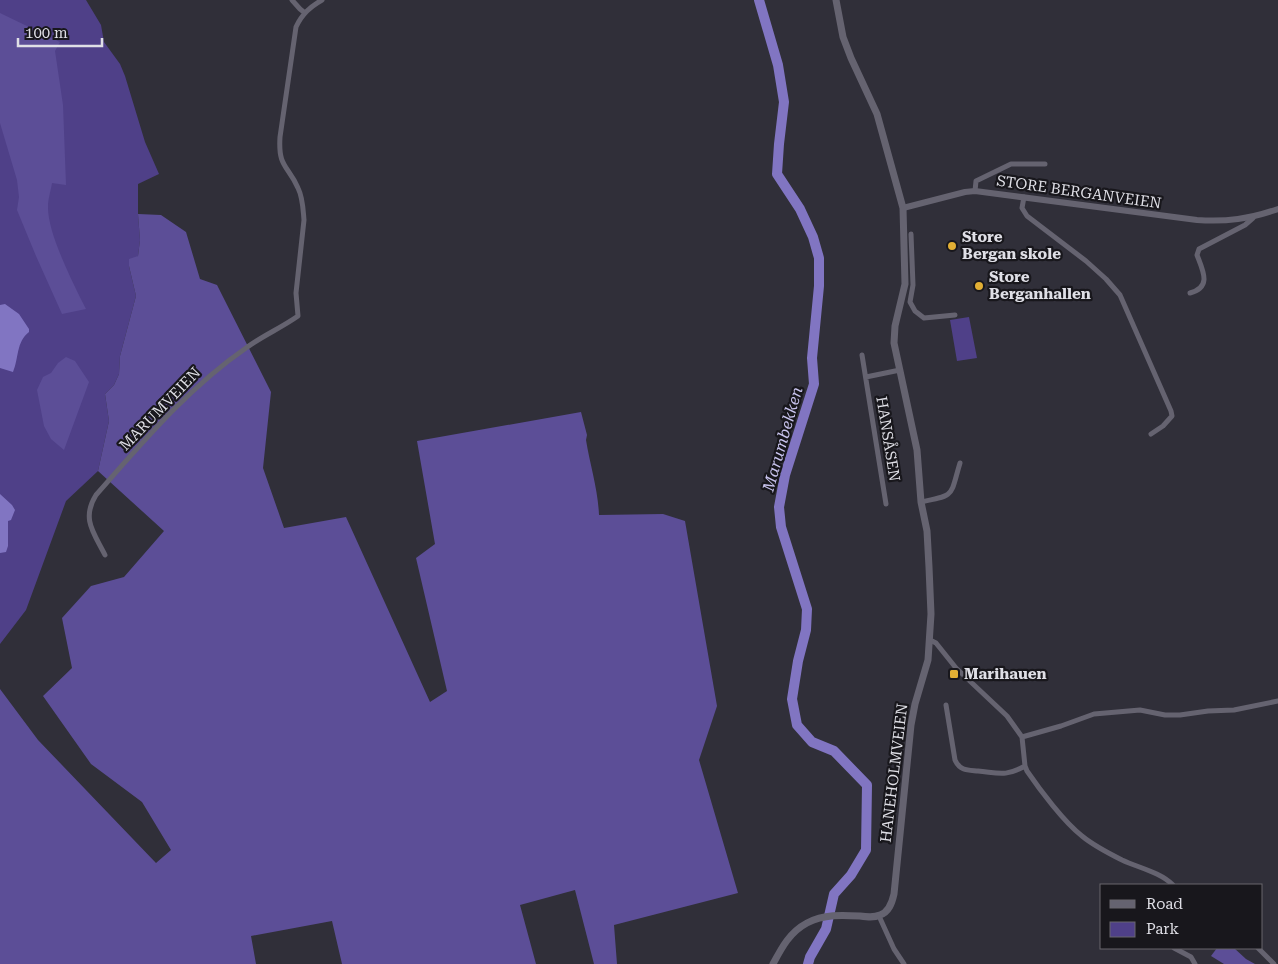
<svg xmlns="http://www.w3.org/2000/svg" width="1278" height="964" viewBox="0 0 1278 964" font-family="'Roboto Serif',serif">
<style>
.green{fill:#4f4088}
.forest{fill:#5c4e97}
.water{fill:#8175c2}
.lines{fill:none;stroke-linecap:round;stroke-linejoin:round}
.river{stroke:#8175c2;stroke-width:10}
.minor{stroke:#656370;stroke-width:5}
.tertiary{stroke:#656370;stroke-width:6}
.secondary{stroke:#656370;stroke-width:7}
.poi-dot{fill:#e2af34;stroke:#18171c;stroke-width:2}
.labels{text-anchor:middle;stroke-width:4.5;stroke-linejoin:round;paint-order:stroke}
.street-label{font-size:15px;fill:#dfdfe6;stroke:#18171c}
.poi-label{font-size:15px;font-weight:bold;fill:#dfdfe6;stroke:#18171c;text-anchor:start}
.water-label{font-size:16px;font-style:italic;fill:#c9c4ee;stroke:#18171c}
</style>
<rect width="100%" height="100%" fill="#302f39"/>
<path class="green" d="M0,0H86L101,25L104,42L120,64L125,76L145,142L159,174L138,184V214L140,240L138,256L129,266L136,296L120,356L119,374L114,385L105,394L109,421L98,471L66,501L26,610L0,644Z
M969,317L977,358L957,361L950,320Z"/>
<path class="forest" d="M0,13L60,42L55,51L63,105L66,185L52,183C51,190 48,199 48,206C47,233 74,285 86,309L62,314L36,256L17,210L19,197L17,180L0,123Z
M138,214L161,215L186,232L200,279L217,285L271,392L263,468L284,528L346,517L430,702L447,691L416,558L435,544L417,441L581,412L587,435L586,440C590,465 598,489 599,515L663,514L685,521L717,706L699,760L738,893L614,925L617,964H594L575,890L520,905L536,964H342L332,921L251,936L256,964H0V689L38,740L156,863L171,850L142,802L91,764L43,696L72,668L62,618L91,586L124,577L164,531L98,471L109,421L105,394L114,385L119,374L120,356L136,296L129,266V259L138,256L140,240Z
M66,357L75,361L89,382L64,450L51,439L44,426L37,390L43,377L51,373L58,363Z
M1217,948H1234L1246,959L1255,964H1224L1211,956Z"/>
<path class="water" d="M5,304L19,314L29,329V332C16,342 19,358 13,372L0,368V305Z
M0,494L12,505L15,510L11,520L8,521V546L6,552L0,553Z"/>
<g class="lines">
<path class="river" d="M759,0L778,65L784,102L779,144L777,174L800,209L813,237L819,258V286L812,358L814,384L785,475L779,507L781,527L807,609L806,630L798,661L792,699L797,725L812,742L834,751L867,785L866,850L851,875L834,894L826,929L810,957L808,964"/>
<path class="minor" d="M292,0L300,9L305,13
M975,191L976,181L1011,164H1045
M1024,197L1022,208L1027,216L1086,261L1106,279L1120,295L1171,411L1172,416L1163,426L1151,434
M911,234L913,285L910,302L915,311L924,318L955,315
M1190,293C1212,287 1203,271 1197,255L1199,249L1245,225L1253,218
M862,355L886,504
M866,377L900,370
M921,502C956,495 950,496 960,463
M105,555C94,533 81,519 96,495C142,443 188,388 246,348C262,336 281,328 298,316L296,293L304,220C303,209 303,198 298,188C288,165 278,168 280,137L296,27C302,14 310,7 322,0
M930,640L936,643L956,668L1007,716L1022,737L1025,766L1027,771C1040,790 1064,822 1082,836C1094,846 1108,853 1122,860C1139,868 1160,872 1173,885
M946,705L955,760C960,771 968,770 978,771C999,773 1005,777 1025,766
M1022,737L1061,726L1094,714L1140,710L1165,715H1180L1208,711L1234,710L1278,701
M879,916L894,949L904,964
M1174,948L1191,957L1195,964
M1258,948L1274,964"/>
<path class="tertiary" d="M903,208L965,192L975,191L1197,220C1227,222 1249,219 1278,209"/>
<path class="secondary" d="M773,964C782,947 790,932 807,923C824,914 842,915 860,916C867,917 874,918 880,915C889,912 892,903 894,894L911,725L915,704L928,660L931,614L929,567L927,531L921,502L917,450L894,343L895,326L905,284L903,208L877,114L851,58L843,37L836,0"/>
</g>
<g class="poi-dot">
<circle cx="952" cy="246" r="5"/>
<circle cx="979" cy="286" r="5"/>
<rect x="949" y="669" width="10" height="10" rx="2.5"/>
</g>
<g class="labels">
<g class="street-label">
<text transform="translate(1079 192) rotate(8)" y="5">STORE BERGANVEIEN</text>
<text transform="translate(160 409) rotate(-46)" y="5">MARUMVEIEN</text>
<text transform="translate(888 439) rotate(81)" y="5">HANSÅSEN</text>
<text transform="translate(894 773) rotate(-83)" y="5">HANEHOLMVEIEN</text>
</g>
<g class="poi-label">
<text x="962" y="242">Store<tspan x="962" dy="17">Bergan skole</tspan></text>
<text x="989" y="282">Store<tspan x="989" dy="17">Berganhallen</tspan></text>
<text x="964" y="679">Marihauen</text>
</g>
<g class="water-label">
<text transform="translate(782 439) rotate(-74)" y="6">Marumbekken</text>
</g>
</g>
<rect x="1100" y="884" width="162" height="65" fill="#18171c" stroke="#68676d"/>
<rect x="1110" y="900" width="25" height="8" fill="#656370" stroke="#68676d"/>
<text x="1146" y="909" font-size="15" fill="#dfdfe6">Road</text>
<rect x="1110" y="922" width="25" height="15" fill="#4f4088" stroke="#68676d"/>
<text x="1146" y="934" font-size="15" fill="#dfdfe6">Park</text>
<path d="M18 38v8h84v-8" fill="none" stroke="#dfdfe6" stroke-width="2.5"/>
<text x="25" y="38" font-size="15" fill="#dfdfe6" stroke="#18171c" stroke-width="4" paint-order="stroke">100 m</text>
</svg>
